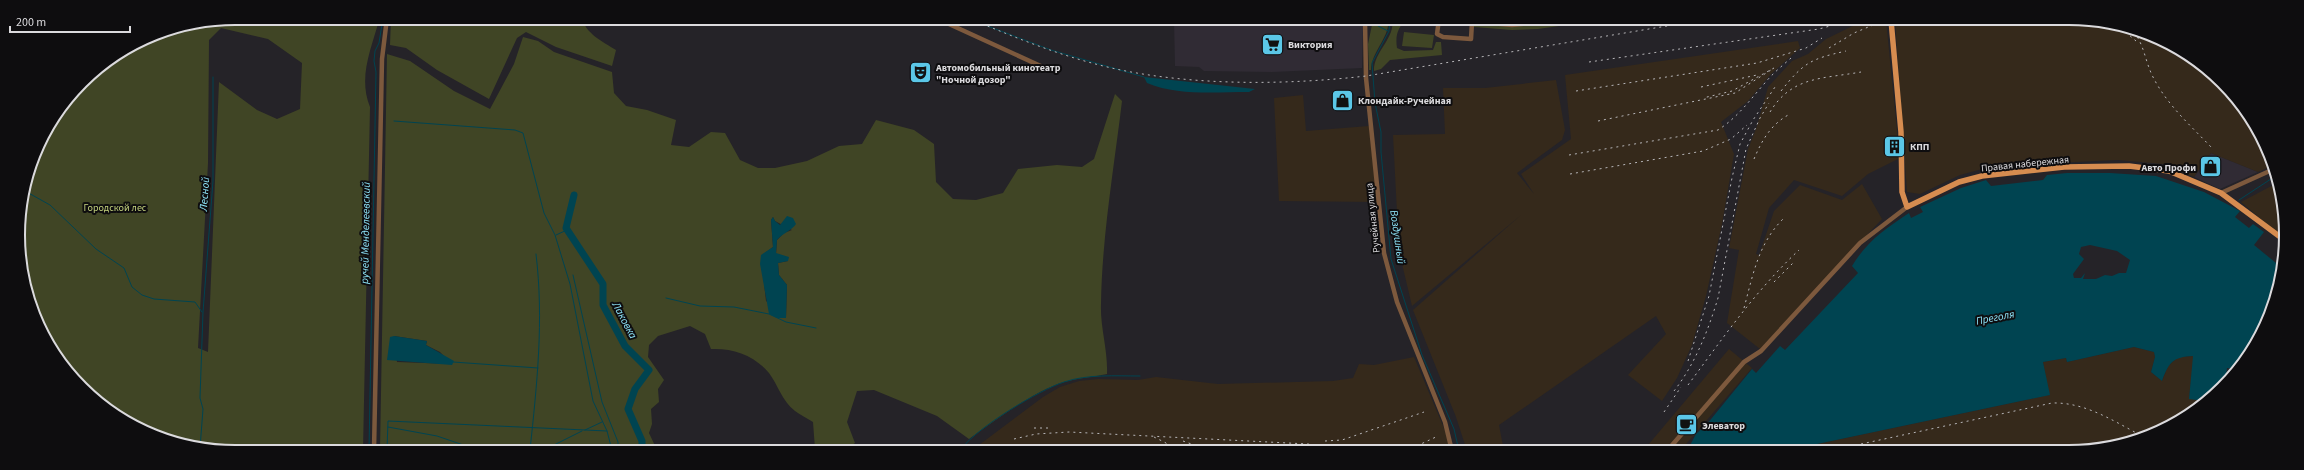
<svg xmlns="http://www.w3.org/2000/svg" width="2304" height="470" viewBox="0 0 2304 470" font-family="'Source Sans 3',sans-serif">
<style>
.built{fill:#302b34}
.industrial{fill:#35291b}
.green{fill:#404525;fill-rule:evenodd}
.water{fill:#004451;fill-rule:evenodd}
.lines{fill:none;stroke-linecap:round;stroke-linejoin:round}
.stream{stroke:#004451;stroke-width:1}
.river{stroke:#004451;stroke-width:7}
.minor{stroke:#7d593d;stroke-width:4.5}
.major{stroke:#d68c50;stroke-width:5.5}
.rail{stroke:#b7b6b9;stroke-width:1;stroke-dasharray:2 4;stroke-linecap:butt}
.labels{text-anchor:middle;stroke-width:4;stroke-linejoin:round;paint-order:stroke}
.poi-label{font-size:10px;font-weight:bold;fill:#dbdadd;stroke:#0e0d0f;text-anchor:start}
.street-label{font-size:10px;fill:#dbdadd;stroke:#0e0d0f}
.park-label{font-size:10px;fill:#c3d17d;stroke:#0e0d0f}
.water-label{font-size:11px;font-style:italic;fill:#8ee4f9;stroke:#0e0d0f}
.rim{fill:none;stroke:#dbdadd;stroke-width:2}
</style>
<rect width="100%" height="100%" fill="#252328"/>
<path class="built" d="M1174,19H1281L1314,25L1359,23L1363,25L1362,68L1272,72L1204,71L1199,67L1175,66Z
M2211,153L2258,172L2220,189L2194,177Z"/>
<path class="industrial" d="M1865,20H1886L1898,141V159L1868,174L1842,196L1794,180L1769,208L1756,254L1759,255L1774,211L1800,185L1842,200L1862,184L1882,219L1760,349L1727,323L1739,250L1729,248L1748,149L1756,129L1768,87L1792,61L1808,54L1826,39Z
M1895,20H2097L2177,47L2241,103L2272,166L2258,172L2211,153L2194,177L2163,164L2118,160L2033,164L1986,168L1960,175L1920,194L1907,192Z
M1798,41L1800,48L1771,74L1748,101L1721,122L1734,154L1722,224L1706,296L1692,345L1677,378L1662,401L1628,375L1666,334L1656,316L1499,425L1504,451H1467L1456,417L1413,310L1521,215L1412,306L1399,251L1393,135L1445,134L1443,88H1485L1556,80L1565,130L1562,140L1517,173L1534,194L1521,174L1571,139L1565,75Z
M1303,95L1306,131L1369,126L1377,202L1279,201L1274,98Z
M2279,182L2282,237L2241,202Z
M2134,347L2154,352L2155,357L2151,372L2162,381L2168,366L2178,357L2194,356L2189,398L2204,401L2152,435L2083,452L1799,451L1803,447L2049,395L2043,362L2066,358L2067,362Z
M1729,349L1752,368L1680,451H1643Z
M1414,357L1446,433L1450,451H971L1043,397L1060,387L1079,381L1098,379L1138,380L1156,377L1218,384L1333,381L1353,378L1359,364L1374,365Z"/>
<path class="green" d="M235,18H378L379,20C371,50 358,77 370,107L363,450H207L127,423L72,378L29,305L18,221L35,152L82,81L152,34ZM221,28L268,39L302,63L300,109L277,119L257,110L219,82L208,352L198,348L208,163L209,40Z
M391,18H582C585,33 603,42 616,50L612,66L556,47L526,32L517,38L489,99L437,70L406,48L390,45Z
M1388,19C1391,36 1371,52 1371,70H1369L1368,44L1373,20Z
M1392,19H1408C1398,26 1395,35 1397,48L1404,51L1433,50L1436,42H1441L1442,55L1390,60L1381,69L1374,71C1373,52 1396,38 1392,19Z
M1579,19H1608L1538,29L1512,30L1474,27V23C1510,26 1543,25 1579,19Z
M1404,32L1434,35L1432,48L1402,46Z
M523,37L538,41L554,52L612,72L614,93L626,106L647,110L676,120L671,145L689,147L711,132L725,133L740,160L758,168H775L807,161L839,146L862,144L876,120L914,130L934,144L936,182L953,199L976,200L1003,193L1018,169L1057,165L1082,167L1094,159L1115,94L1122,101C1114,168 1102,236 1101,304C1100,327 1108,350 1107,374C1093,377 1078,378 1064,382C1034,391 994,421 969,439L937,416L874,390L857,391L847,422L855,443C843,452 832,451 817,451L815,449L813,422C807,418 800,415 795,411C782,401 778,385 769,373C754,355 733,348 711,349L705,334L690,326L658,336L649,345L648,357L664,380L658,389L659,402L651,409L652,424L649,433L657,450H380L387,54L410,61L454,91L490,109L514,64ZM773,217L775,221L792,230L784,233L777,240L776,254L788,261L778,263L779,275L787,285L786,317L766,301L761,256L773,247L771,220ZM394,336L427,341L426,345L440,352L452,364L397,362Z"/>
<path class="water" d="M1144,77L1255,89L1249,92C1215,92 1178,96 1147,83Z
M2067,173H2110L2156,176L2204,192L2240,211L2235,217L2249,228L2253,224L2264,232L2254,245L2276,263L2283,251L2284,263L2264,331L2236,369L2227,368C2225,390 2223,388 2204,401L2189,399L2193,356C2173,357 2169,362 2162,381L2151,372L2155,357L2154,352L2134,347L2067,362L2066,358L2043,362L2050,395L1803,447L1799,451H1687L1696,434L1707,424L1752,369L1756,373L1780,346L1785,350L1858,273L1852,266C1867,241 1885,229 1909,213L1911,218L1923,212L1920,207L1961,188L1986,180L1991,186L2043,180L2047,175ZM2090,245L2117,251L2130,260L2126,273H2119L2112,276L2105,275L2096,279H2083L2085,273L2081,278H2074L2073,274L2084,259L2079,254L2081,247Z
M787,216L793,218L796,224C791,231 783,233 777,240L776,253L789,257L788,261L778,263L779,275L787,285L786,318H777L769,314L760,264L761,255L773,247L771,220L773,217L775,221L780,225Z
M394,336L427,341L426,345L454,361L452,365L387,360L390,337Z"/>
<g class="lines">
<path class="stream" d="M969,19L1051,50L1144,77
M1390,19L1389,31L1372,63L1375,103L1381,132V152L1391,259L1422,355L1454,429L1459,451
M1378,26L1388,31
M394,121L515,130L523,133L544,213L555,235L570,284L593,401L607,431L612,450
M25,191L50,205L96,249L124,268L132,287L142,295L154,299L195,302L202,312
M2239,200L2277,175
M556,235L567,230
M573,275L602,402L618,442V450
M666,298L700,306L734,307L769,314L786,322L816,328
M453,362L538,368
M388,427L437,436L478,450
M585,430L602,422
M200,448L203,409L200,398L203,312L213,181V77
M962,448C978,427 1039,390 1064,382C1088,374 1115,376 1140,376
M369,450L376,72L374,61L375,51L379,43L383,18
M387,450L388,421L607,431
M530,450C537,384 544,320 536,254
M544,450L582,431"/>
<path class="river" d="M574,195L566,228L603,284V305L625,346L649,370L635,389L628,409L642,441V450"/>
<path class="minor" d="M938,19L1045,68
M1439,19L1437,34L1443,37L1471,39L1472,22
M1449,19L1512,25L1568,19
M1365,20L1366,78L1384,253L1397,302L1445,422L1452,451
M2221,193L2274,169
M374,450L382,59L387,18
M1667,451L1744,362L1761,351L1860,243L1907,207"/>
<path class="major" d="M1287,19L1314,22L1367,19
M1891,20L1901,132L1902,192L1907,207L1959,182L1982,176L2064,167L2129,166L2169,171L2221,193L2283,239"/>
<path class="rail" d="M971,19C1018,39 1066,58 1116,69C1195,86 1287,85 1366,76L1709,19
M2061,21L2066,20
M2121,28L2136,41
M2134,32C2144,45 2145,60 2152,75C2166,104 2190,125 2212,148
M1829,48L1854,33L1885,20
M1589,62L1819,29L1852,20
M1701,87L1757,75
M1576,91L1757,63L1806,48L1822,38
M1781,91C1804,62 1811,59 1846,51
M1770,112C1792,76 1822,79 1861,72
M1598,121L1735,93L1774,68L1732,91L1703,98
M1569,155L1718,130C1738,117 1749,101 1764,84C1772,74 1782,66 1791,58
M1754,159C1762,140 1771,124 1790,114
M1570,174L1703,151L1731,139L1747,125
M1774,282L1794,262
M1744,308C1753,275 1758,244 1783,219
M1688,361L1709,296L1732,178L1740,144L1753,120L1775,87
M1688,385C1723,338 1756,290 1799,250
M1674,391C1695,364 1708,331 1718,298L1746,149L1760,118L1769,103
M1664,412L1681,387
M1034,428H1050
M1154,437L1166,443L1172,451
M1014,439L1036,434L1069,432L1308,444L1357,450
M1183,441L1211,451
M1325,441L1342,440L1424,412
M1861,444L2052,403C2086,402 2115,422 2144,437
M1205,446L1226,451
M1406,451L1438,436"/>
</g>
<defs>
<symbol id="supermarket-square" viewBox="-11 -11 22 22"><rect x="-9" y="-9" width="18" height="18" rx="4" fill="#5bc7e7" stroke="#0e0d0f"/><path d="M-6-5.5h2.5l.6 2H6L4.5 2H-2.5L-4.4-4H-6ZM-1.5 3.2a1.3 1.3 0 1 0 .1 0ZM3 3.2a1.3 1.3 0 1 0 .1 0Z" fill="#111"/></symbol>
<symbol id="theatre-square" viewBox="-11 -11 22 22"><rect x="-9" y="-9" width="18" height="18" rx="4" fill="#5bc7e7" stroke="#0e0d0f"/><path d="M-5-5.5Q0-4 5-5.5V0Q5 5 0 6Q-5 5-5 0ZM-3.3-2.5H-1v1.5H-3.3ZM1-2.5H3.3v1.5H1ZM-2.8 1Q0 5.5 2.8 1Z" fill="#111"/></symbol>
<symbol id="shop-square" viewBox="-11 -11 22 22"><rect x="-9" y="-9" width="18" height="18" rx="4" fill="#5bc7e7" stroke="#0e0d0f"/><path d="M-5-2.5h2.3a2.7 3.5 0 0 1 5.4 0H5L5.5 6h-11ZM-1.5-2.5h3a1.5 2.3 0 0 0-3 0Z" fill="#111"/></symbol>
<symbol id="building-square" viewBox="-11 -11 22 22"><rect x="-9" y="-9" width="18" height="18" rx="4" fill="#5bc7e7" stroke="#0e0d0f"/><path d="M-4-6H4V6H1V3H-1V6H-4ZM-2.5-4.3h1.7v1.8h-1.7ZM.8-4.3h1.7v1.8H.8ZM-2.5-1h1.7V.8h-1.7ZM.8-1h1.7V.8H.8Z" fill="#111"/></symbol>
<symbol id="cafe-square" viewBox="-11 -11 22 22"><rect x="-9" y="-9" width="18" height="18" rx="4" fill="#5bc7e7" stroke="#0e0d0f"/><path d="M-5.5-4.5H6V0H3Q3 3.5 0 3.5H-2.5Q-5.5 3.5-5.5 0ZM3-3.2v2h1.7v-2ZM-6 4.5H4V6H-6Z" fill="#111"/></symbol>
</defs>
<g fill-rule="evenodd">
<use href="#supermarket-square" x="1260" y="32" width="25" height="25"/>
<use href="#theatre-square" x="908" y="60" width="25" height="25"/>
<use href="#shop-square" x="1330" y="88" width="25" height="25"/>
<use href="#building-square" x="1882" y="134" width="25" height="25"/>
<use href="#shop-square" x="2198" y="154" width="25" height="25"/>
<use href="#cafe-square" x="1674" y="412" width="25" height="25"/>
</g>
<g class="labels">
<g class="poi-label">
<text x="1288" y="48">Виктория</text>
<text x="936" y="71">Автомобильный кинотеатр<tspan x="936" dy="12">"Ночной дозор"</tspan></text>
<text x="1358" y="104">Клондайк-Ручейная</text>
<text x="1910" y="150">КПП</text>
<text x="2196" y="171" text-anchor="end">Авто Профи</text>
<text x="1702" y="429">Элеватор</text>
</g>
<g class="street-label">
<text transform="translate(2025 163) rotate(-6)" y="4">Правая набережная</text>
<text transform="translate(1372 218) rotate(-96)" y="4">Ручейная улица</text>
</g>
<g class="park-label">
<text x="115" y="211">Городской лес</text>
</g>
<g class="water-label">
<text transform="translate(204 194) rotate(-86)" y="4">Лесной</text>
<text transform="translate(365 233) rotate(-89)" y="4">ручей Менделеевский</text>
<text transform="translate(1398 237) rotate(82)" y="4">Воздушный</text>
<text transform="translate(1995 317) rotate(-11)" y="4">Преголя</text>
<text transform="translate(625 320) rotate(62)" y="4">Лаковка</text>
</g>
</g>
<path d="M0 0H2304V470H0ZM235 25H2069A210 210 0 0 1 2279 235V235A210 210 0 0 1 2069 445H235A210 210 0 0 1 25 235V235A210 210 0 0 1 235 25Z" fill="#0e0d0f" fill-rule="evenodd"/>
<path class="rim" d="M235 25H2069A210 210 0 0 1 2279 235V235A210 210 0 0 1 2069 445H235A210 210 0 0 1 25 235V235A210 210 0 0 1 235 25Z"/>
<path d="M10 26v6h120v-6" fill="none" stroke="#dbdadd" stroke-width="2"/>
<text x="16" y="26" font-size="12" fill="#dbdadd" stroke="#0e0d0f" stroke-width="3" paint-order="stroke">200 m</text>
</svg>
